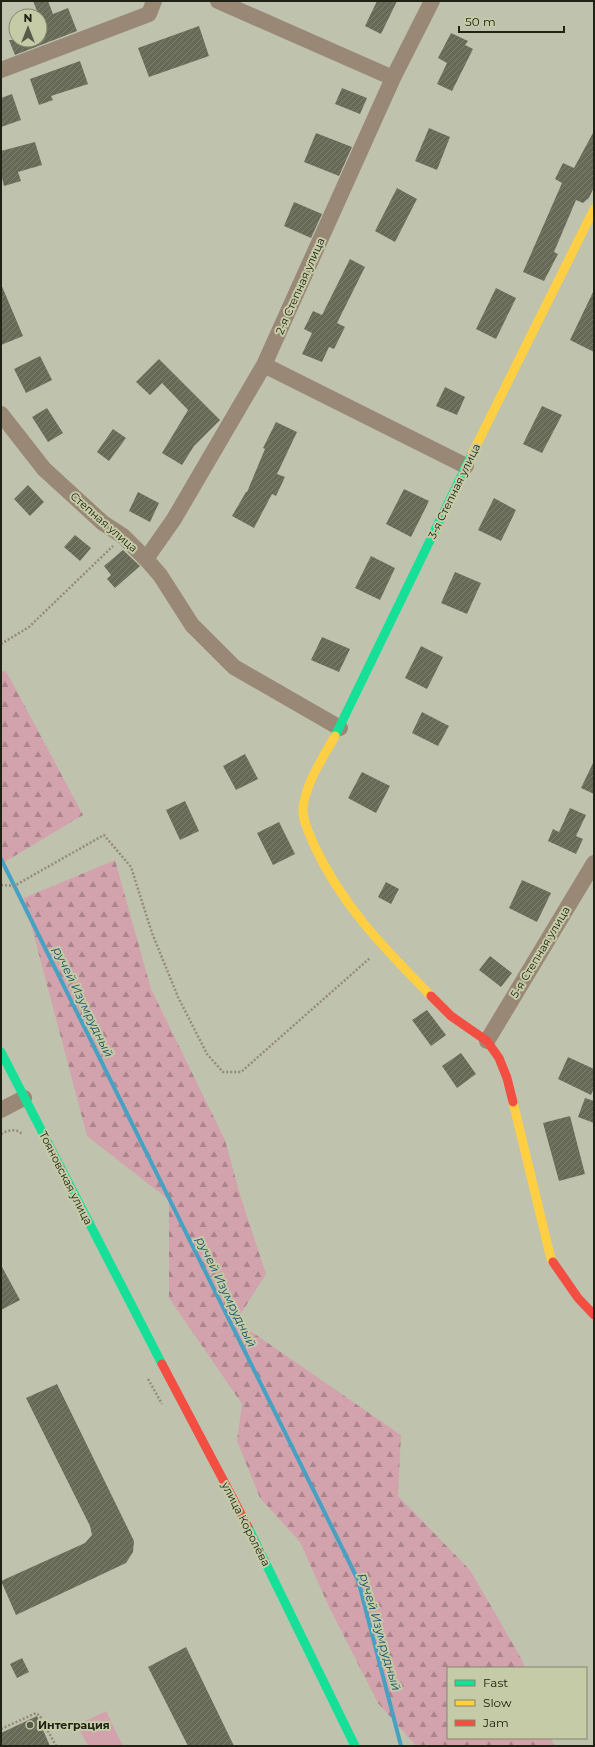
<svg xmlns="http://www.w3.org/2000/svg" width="595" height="1747" viewBox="0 0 595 1747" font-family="Montserrat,sans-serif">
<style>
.green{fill:#d3a3ad}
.forest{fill:url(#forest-firs)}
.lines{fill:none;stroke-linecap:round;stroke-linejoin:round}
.stream{stroke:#47a1c2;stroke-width:4}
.building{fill:url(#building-hatch)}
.path{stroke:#948a7b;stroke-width:2.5;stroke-dasharray:2 2;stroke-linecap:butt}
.street{stroke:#9a8877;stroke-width:16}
.fast{stroke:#16e098;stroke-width:9}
.slow{stroke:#ffcf43;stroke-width:9}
.jam{stroke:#f24e42;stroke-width:9}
.poi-dot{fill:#585a4a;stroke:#c5cba6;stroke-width:1.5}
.labels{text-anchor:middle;stroke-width:4;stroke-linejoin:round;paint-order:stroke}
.street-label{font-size:11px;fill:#202214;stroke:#c5cba6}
.poi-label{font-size:11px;font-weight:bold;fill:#202214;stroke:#c5cba6;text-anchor:start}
.water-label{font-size:12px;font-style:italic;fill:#134f6c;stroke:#c5cba6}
</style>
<defs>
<pattern id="forest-firs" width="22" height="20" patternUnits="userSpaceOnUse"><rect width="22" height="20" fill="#d3a3ad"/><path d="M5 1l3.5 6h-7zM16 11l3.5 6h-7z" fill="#ab848c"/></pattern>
<pattern id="building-hatch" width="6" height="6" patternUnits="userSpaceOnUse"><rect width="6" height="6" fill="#686a58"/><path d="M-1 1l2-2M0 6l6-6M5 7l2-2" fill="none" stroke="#7d7f70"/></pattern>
</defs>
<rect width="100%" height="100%" fill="#bfc3ae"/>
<path class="green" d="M106,1711L123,1746H88L77,1725Z"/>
<path class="forest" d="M6,671L83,815L1,864V672Z
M115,860L151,989L225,1140L241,1198L266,1274L236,1321L401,1435L398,1496L470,1570L521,1658L525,1668H448V1738H551L554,1746H416L378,1703L329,1607L300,1542L260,1498L237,1441L242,1404L169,1298V1200L87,1136L24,898Z"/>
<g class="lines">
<path class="stream" d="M1,859L358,1580L401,1746"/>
</g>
<path class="building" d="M33,1H48L53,14L68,8L77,31L15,55L9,40H40V16H39Z
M377,1H397L381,34L365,26Z
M199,26L209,56L149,77L138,48Z
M451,33L468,41L465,45L473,49L452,91L437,84L447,63L438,58Z
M80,61L88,84L51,96L53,100L39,105L30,79Z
M342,88L367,98L360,114L335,104Z
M12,94L21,120L1,127V98Z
M429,128L450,137L437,170L415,161Z
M594,131V187L589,198L583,203L576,200L554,252L558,254L544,281L523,272L562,183L555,179L563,163L574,168Z
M316,133L352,147L339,176L304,162Z
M35,142L42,165L18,172L21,181L4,186L1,174V151Z
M397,188L417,199L395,242L375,231Z
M294,202L322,214L311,238L284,226Z
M350,259L365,267L337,323L345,327L334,349L329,347L322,362L302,354L312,333L304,329L313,311L322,315Z
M1,284L23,336L1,345Z
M496,288L516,298L496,339L476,329Z
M594,290V352L570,340Z
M40,356L52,380L26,393L14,369Z
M159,359L220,420L194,446L182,465L162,453L188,410L162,383L150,395L136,382Z
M445,387L465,397L457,415L436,406Z
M542,406L562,415L542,453L523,444Z
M47,408L63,433L48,442L32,417Z
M276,422L297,432L277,474L285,477L276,496L272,494L254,528L232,516L246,492H247L265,449L263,448Z
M113,429L126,438L109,461L97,452Z
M28,485L44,502L30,516L14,499Z
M404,489L429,501L411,537L386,524Z
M138,492L159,503L150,522L129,511Z
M494,498L516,510L501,541L478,530Z
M75,535L91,548L80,561L64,547Z
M123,550L140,566L115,588L107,579L111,575L104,566Z
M371,556L395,568L380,600L355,588Z
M455,572L481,583L467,614L441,603Z
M322,637L350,649L339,672L311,660Z
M421,646L443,657L427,689L405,678Z
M422,712L449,726L438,746L412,733Z
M245,754L258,779L236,790L223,766Z
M594,761V794L581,788Z
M362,772L390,786L376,813L348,798Z
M185,801L199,831L180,840L166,810Z
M570,808L586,815L576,836L583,839L576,854L548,841L553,829L559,832Z
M279,822L295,854L273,865L257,833Z
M522,880L551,893L537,922L509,908Z
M386,882L399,889L391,904L378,897Z
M490,956L512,973L501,987L479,970Z
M427,1010L446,1035L431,1046L412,1020Z
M461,1053L476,1074L457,1088L442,1066Z
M568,1057L594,1069V1088L591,1095L558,1079Z
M585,1098L594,1101V1123L578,1117Z
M570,1116L585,1174L559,1181L543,1123Z
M1,1265L20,1300L1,1310Z
M57,1384L134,1541L133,1552L126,1563L16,1615L1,1581L85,1543L92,1535L90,1526L26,1398Z
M186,1647L234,1746H188L148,1667Z
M22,1658L29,1672L17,1678L10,1664Z
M37,1716L50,1746H1V1733Z"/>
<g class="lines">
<path class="path" d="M1,644L29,627L113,546
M1,885L14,886L104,835L131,867L152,933L178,997L207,1054L223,1072H241L370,958
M1,1134C8,1130 16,1128 22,1134
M148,1379L162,1404
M1,1729L36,1713L40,1716L56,1746"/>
<path class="street" d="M218,1L393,78
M1,70L149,14L154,1
M264,365L466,466
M1,414L44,469L103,523L123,536L146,559L160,575L192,625L234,667L340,728
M146,559L174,519L264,365L393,78L432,1
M487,1041L594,863
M1,1110L24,1098"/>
<path class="fast" d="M335,736L472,454
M1,1052L162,1364
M248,1527L355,1746"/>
<path class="slow" d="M472,454L594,209
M335,736C323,758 306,782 303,808C302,820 309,832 313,843C342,906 384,948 431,996
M513,1102L551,1259L553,1262"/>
<path class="jam" d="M431,996L451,1016L487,1041L499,1058L507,1078L513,1102
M553,1262L578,1298L594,1315
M162,1364L248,1527"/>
</g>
<circle class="poi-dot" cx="30" cy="1725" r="4"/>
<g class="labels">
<g class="street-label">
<text transform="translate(300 286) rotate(-66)" y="4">2-я Степная улица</text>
<text transform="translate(454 491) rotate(-64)" y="4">3-я Степная улица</text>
<text transform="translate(104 522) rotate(41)" y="4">Степная улица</text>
<text transform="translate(540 952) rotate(-59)" y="4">5-я Степная улица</text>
<text transform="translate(66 1178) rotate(63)" y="4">Тояновская улица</text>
<text transform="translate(246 1524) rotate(63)" y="4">улица Королёва</text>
</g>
<g class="poi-label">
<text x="38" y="1729">Интеграция</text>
</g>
<g class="water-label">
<text transform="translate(83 1002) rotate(64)" y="4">ручей Изумрудный</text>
<text transform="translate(226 1292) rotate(64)" y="4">ручей Изумрудный</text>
<text transform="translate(380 1632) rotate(74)" y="4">ручей Изумрудный</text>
</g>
</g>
<rect width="595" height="1747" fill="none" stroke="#202214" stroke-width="4"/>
<rect x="447" y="1667" width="140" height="72" fill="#c5cba6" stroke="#83876c"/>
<rect x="455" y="1680" width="20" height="6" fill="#16e098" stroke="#83876c"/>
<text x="483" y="1687" font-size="12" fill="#202214">Fast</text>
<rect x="455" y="1700" width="20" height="6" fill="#ffcf43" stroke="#83876c"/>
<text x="483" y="1707" font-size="12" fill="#202214">Slow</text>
<rect x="455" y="1720" width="20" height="6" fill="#f24e42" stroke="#83876c"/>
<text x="483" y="1727" font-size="12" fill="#202214">Jam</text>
<g transform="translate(28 28)"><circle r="19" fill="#c5cba6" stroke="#83876c"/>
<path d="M0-3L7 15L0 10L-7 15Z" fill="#585a4a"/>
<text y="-6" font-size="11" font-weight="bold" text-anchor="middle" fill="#202214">N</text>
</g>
<path d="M459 26v6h105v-6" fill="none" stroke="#202214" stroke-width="2"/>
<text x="465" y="26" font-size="12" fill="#202214" stroke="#c5cba6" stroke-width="3" paint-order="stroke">50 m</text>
</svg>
